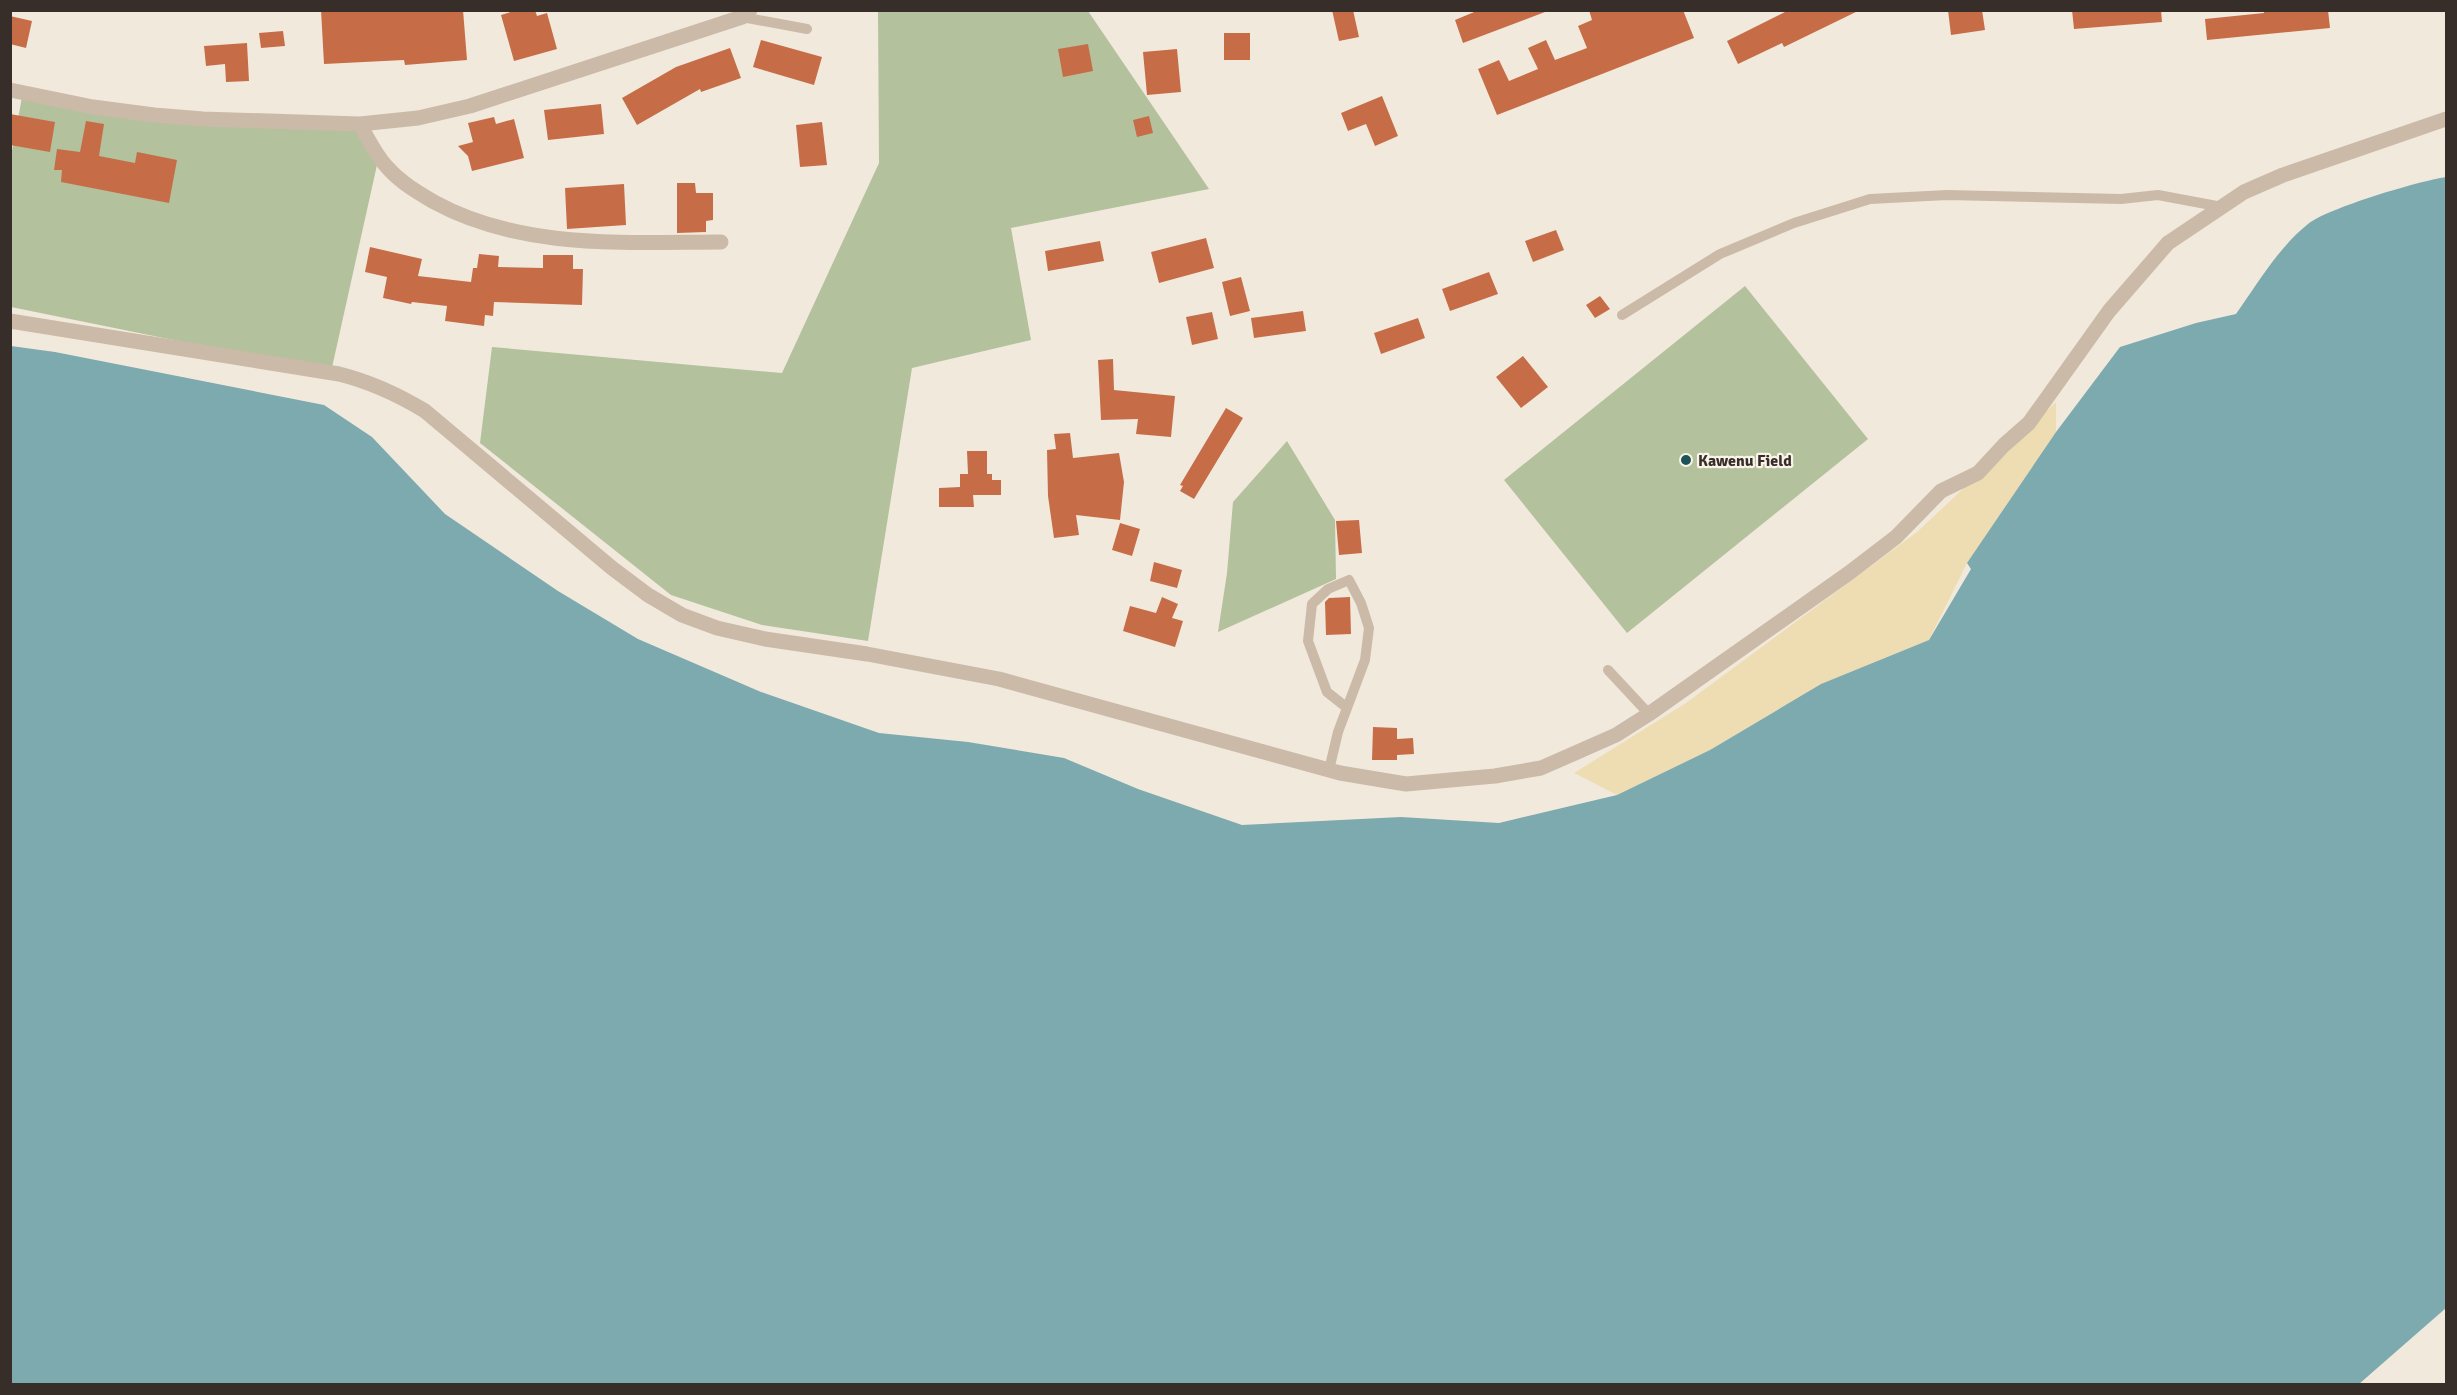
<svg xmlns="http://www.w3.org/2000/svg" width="2457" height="1395" viewBox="0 0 2457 1395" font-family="Signika,sans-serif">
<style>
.green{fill:#b3c19d}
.sand{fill:#eeddb3}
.water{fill:#7caaaf}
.building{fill:#c66d47}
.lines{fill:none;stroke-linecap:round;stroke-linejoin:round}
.service{stroke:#cbbaa8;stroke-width:10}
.minor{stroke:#cbbaa8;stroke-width:15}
.poi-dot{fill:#1e5259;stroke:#faf3e9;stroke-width:2}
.labels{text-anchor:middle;stroke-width:4.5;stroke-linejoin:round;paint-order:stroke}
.poi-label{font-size:16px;font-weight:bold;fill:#372e29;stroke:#faf3e9;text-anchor:start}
</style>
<rect width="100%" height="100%" fill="#f2e9dd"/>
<path class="green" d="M878,11H1088L1209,189L1011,228L1031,340L912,368L868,641L762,625L671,595L480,443L492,347L782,373L879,163Z
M23,92L161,119L360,126L379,156L331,372L11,307V156Z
M1745,286L1868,439L1627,633L1504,480Z
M1287,441L1335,520L1336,579L1218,632L1227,573L1233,502Z"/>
<path class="sand" d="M2056,402V432L1967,563L1929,640L1821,684L1710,750L1617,795L1574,773L1686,703L1917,532Z"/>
<path class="water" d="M2446,177V1308L2359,1384H11V346L55,352L324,405L372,437L445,514L558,591L638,639L761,692L879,733L968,742L1064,758L1138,789L1242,825L1401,817L1499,823L1617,795L1710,750L1821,684L1929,640L1971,569L1967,563L2056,432L2120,347L2196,323L2236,314C2258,283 2278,248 2308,224C2328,208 2419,181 2446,177Z"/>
<path class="building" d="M321,10H463L467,60L405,65L404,60L324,64Z
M517,10H535L537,16L547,13L557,49L514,61L501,15Z
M1332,10H1353L1359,37L1339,41Z
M1479,10H1545V12L1463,43L1455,20Z
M1589,10H1683L1694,38L1497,115L1478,69L1499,60L1509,81L1538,69L1528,48L1546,40L1555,60L1587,48L1578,26L1592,20Z
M1789,10H1860L1784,47L1782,43L1738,64L1727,41Z
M1948,10H1982L1985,30L1951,35Z
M2072,10H2161L2162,22L2074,29Z
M2264,10H2328L2330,28L2207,40L2205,19L2264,13Z
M10,16L32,21L26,48L10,44Z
M283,31L285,46L261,48L259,33Z
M1224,33H1250V60H1224Z
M761,40L822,57L814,85L753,67Z
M247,43L249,81L226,82L225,64L206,66L204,46Z
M1088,44L1093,71L1063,77L1058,49Z
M730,48L741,78L701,92L700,89L637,125L622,98L676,67Z
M1177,49L1181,92L1147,95L1143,52Z
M1382,96L1398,136L1375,146L1366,124L1348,131L1341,113Z
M601,104L604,134L548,140L544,110Z
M10,114L55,122L50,152L10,145Z
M1149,116L1153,133L1137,137L1133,120Z
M494,117L496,124L514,119L524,158L472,171L468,156L458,146L473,142L468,123Z
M86,121L104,124L99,156L135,163L137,152L177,160L169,203L61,182L62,170H54L57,149L80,152Z
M822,122L827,165L800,167L796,125Z
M677,183H695L696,193H713V220L706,221V232L677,233Z
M624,184L626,225L567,229L565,188Z
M1556,230L1564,250L1533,262L1525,241Z
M1206,238L1214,268L1159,283L1151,252Z
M1100,241L1104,261L1048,271L1045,251Z
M370,247L422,259L418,276L471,282L473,268H477L479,254L499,256L498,267L543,268V255H573V269H583L582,305L494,302L493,316L485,315L484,326L445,321L447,306L412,302L411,304L383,298L387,277L365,272Z
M1489,272L1498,294L1450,311L1442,289Z
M1241,277L1250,311L1230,316L1222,282Z
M1600,296L1610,309L1595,318L1586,305Z
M1303,311L1306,331L1254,338L1251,318Z
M1212,312L1218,339L1192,345L1186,317Z
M1418,318L1425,338L1381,354L1374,333Z
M1523,356L1548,387L1521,408L1496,377Z
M1113,359L1114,390L1175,396L1171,437L1136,434L1138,419L1101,420L1098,360Z
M1226,408L1243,418L1194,499L1180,491L1183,486L1180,485Z
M1070,433L1073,458L1119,453L1124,482L1120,520L1076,515L1079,535L1054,538L1048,496L1047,450L1056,449L1054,434Z
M967,451H987V474H992V480H1001V495H973L974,507H939V488L960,487V474H968Z
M1359,520L1362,553L1339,555L1336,521Z
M1120,523L1140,529L1132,556L1112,550Z
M1154,562L1182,570L1177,588L1150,581Z
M1162,597L1178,604L1172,618L1183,621L1175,647L1123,631L1130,606L1156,613Z
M1350,597L1351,634L1326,635L1325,602L1329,598Z
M1373,727L1397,728V739L1413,738L1414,754L1397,755V760H1372Z"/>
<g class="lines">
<path class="service" d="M742,17L807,29
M1622,315L1720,254L1794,223L1870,199L1947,195L2121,199L2158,195L2222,207
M1608,670L1649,714
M1329,770L1338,732L1365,660L1369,628L1361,603L1349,580L1328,589L1312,604L1308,641L1327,692L1346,707"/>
<path class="minor" d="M10,90L93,107L154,115L203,119L360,124L418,118L470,106L742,17L750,10
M360,124C368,139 375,154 387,167C400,182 417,192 434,202C522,250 624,242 721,242
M10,321L339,374C371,382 397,394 425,411L612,568L648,595L682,615L717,628L765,639L867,654L999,679L1340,773L1406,784L1495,776L1541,768L1616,735L1649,714L1849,573L1896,537L1941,491L1978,473L2004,445L2029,423L2109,311L2168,243L2244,192L2283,175L2446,119"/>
</g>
<circle class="poi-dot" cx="1686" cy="460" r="6"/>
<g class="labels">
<g class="poi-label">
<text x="1698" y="466">Kawenu Field</text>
</g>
</g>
<rect width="2457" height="1395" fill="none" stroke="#372e29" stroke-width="24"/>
</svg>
